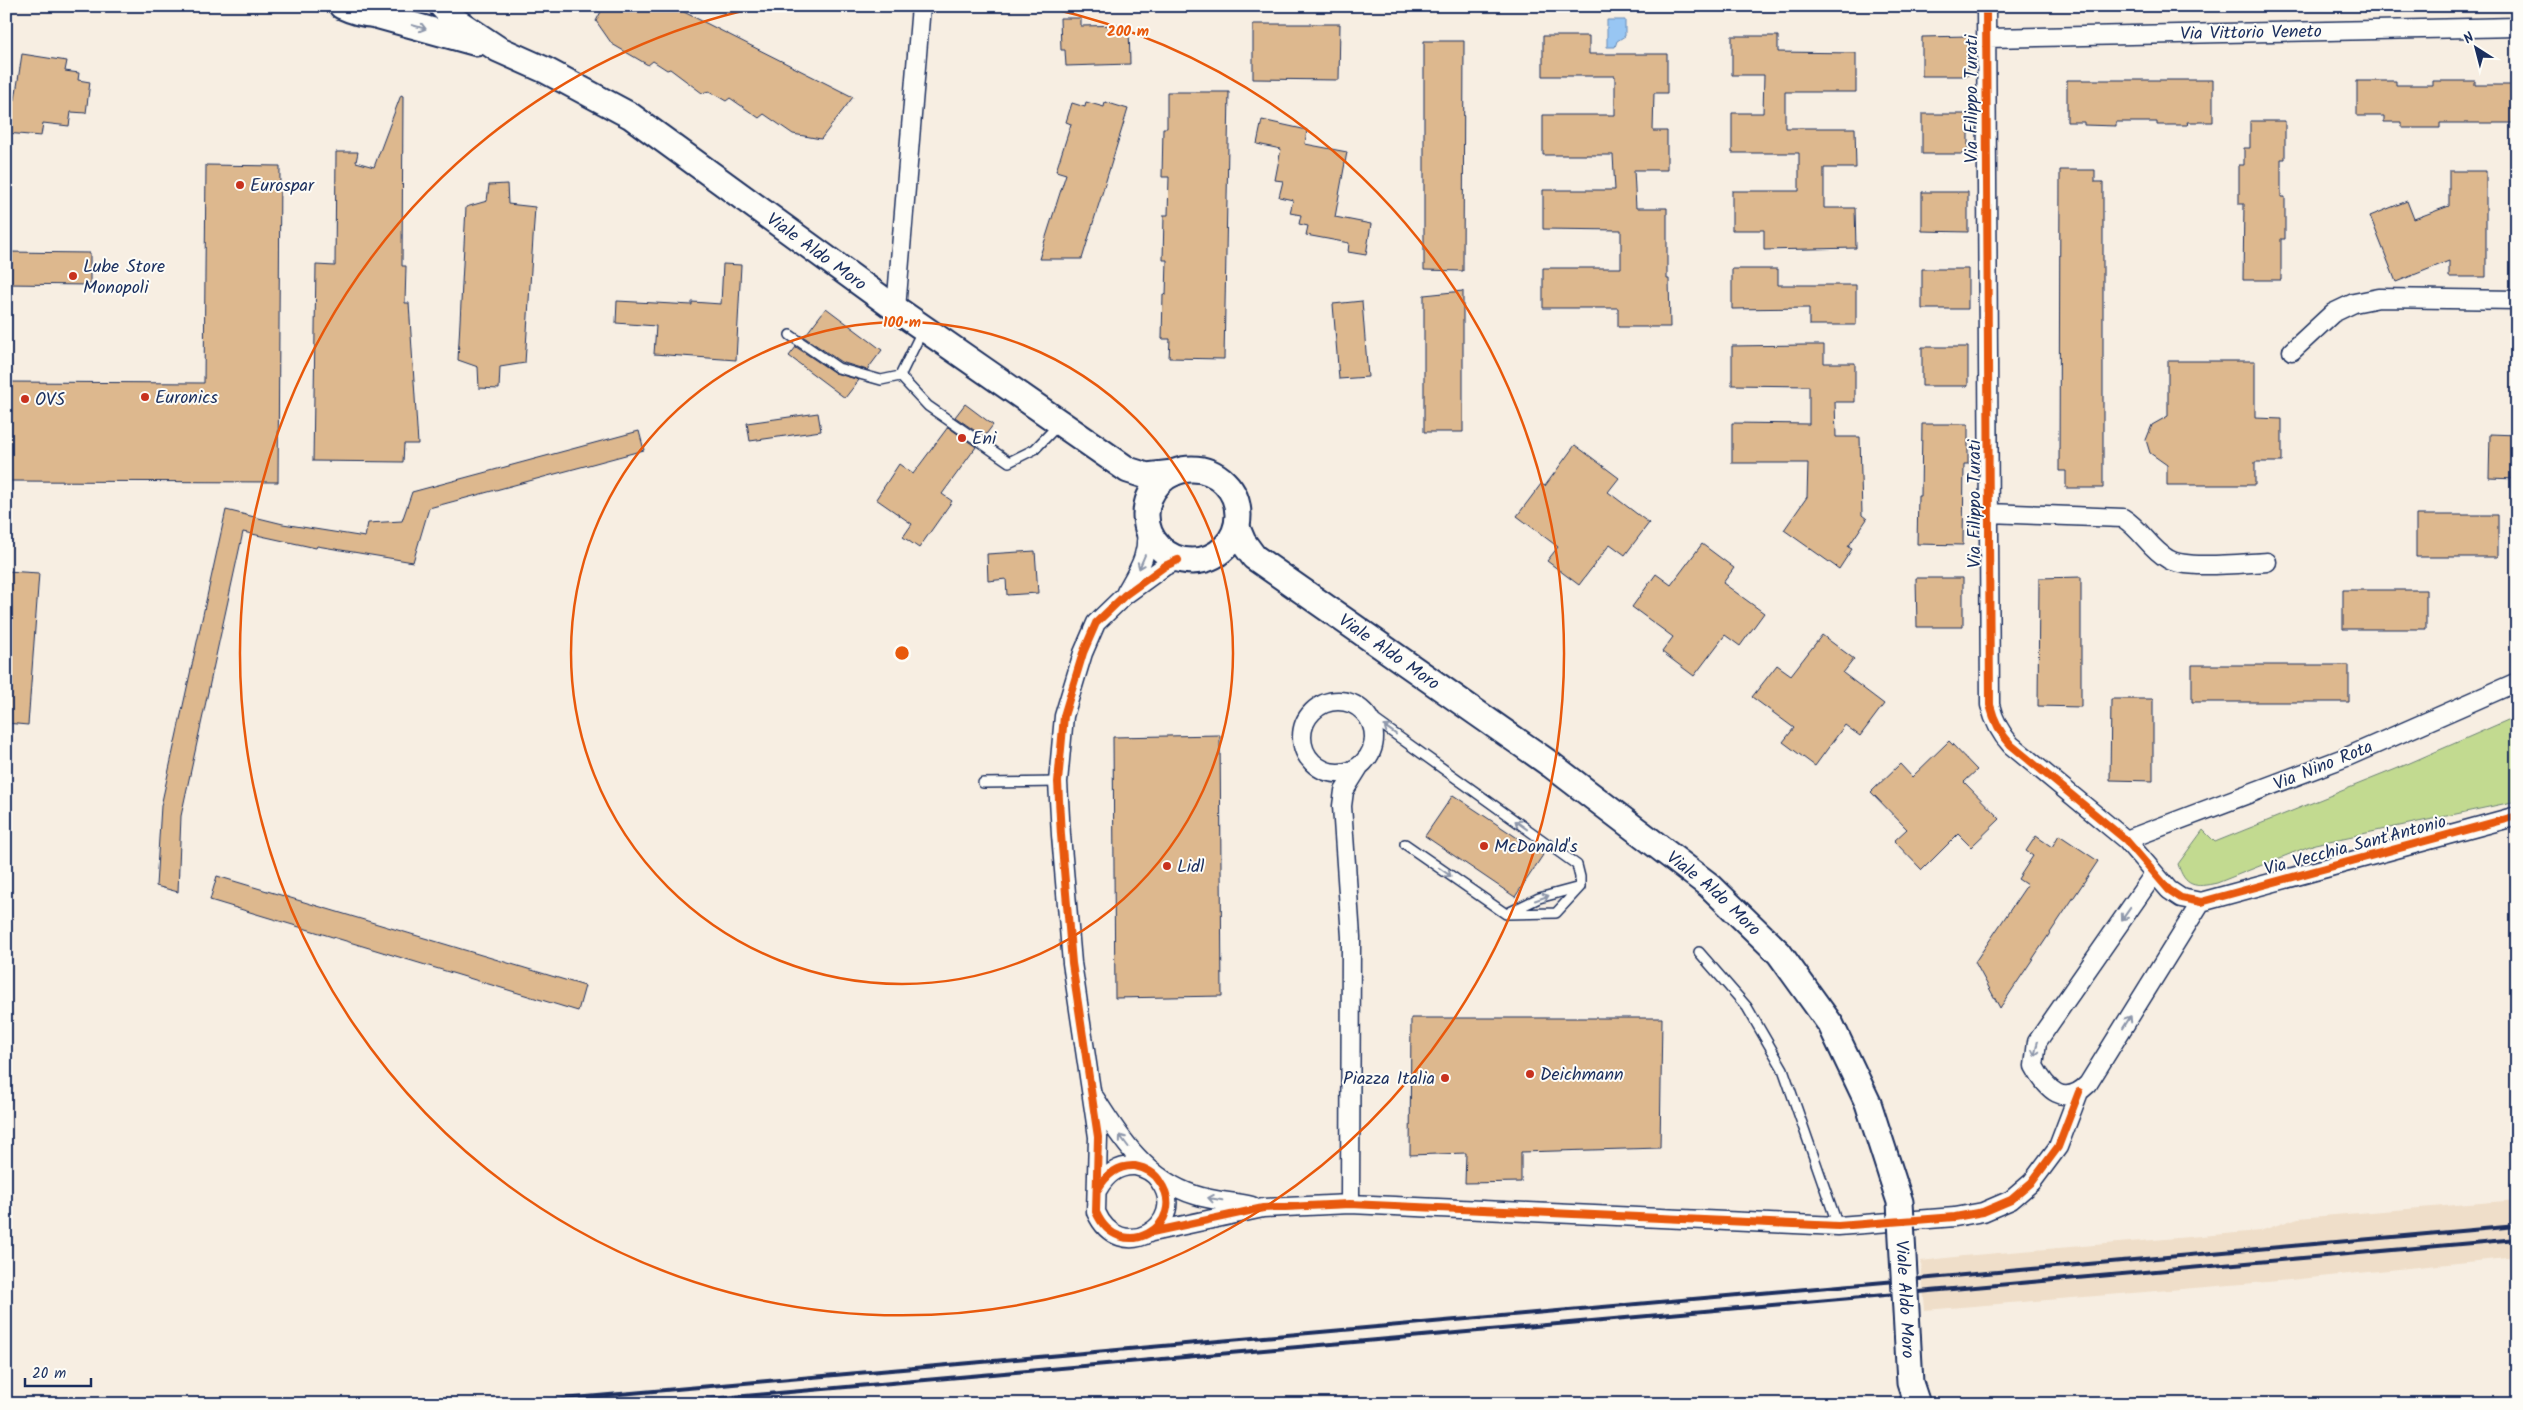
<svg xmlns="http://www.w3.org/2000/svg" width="2523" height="1410" viewBox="0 0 2523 1410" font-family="Kalam,sans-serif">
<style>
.built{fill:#efdec9}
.green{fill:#c2da90;stroke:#6e8477}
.water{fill:#98c6f3;stroke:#668ab7}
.building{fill:#ddb88e;stroke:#1b2f5e}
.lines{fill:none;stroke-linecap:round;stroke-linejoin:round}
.service-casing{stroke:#1b2f5e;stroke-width:12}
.minor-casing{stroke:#1b2f5e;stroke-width:21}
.secondary-casing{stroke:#1b2f5e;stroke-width:29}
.service{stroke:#fdfcf7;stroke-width:9}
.minor{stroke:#fdfcf7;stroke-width:18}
.secondary{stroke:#fdfcf7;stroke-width:25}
.rail{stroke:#1b2f5e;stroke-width:4}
.secondary-bridge-casing{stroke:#1b2f5e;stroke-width:29;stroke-linecap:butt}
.secondary-bridge{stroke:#fdfcf7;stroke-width:25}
.cycleway-casing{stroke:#fdfcf7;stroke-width:11}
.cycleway{stroke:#e8590c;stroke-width:8}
.oneway{stroke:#8c96aa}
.ring{fill:none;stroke:#e8590c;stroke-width:2.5}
.poi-dot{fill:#c8321e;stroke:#fdfcf7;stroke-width:2}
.labels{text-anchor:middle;stroke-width:4;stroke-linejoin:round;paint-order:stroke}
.street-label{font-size:18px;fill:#1b2f5e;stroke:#fdfcf7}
.poi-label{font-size:18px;fill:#1b2f5e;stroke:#fdfcf7;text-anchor:start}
.centre{fill:#e8590c;stroke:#fdfcf7;stroke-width:2.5}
.ring-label{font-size:15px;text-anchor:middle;font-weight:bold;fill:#e8590c;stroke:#fdfcf7;stroke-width:4;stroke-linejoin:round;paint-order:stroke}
</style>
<rect width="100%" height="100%" fill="#f7eee2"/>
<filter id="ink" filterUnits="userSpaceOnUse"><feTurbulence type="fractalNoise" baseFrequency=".02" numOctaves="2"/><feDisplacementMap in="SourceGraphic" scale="10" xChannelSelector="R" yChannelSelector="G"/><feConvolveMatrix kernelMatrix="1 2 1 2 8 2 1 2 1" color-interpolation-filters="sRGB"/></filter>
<g filter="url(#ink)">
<path class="built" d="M2517,1200V1257L2279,1281L1925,1310L1921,1261L1963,1256L2260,1231L2298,1218Z"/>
<path class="green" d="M2517,716V801L2315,844L2217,883C2195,888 2185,887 2178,864L2203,830L2215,842L2396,769Z"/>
<path class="water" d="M1607,20H1625V36L1617,41L1615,47H1607Z"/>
<path class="building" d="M604,6H672L853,97L821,139L793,134L764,114L759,118L730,98L726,101L709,91L702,93L670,69L667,70L653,61L648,65L612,44L596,21Z
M1060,18H1081V26L1129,25L1130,64L1066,66L1065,50H1061Z
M1253,24H1340L1339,80L1253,79Z
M1543,36H1589V54H1667V93H1654L1653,131H1667V170H1634L1636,208H1667V279H1669L1670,327H1618V308H1543V268H1621V230L1543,229V190H1615L1613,155H1543V115H1615V76H1543Z
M1732,36H1778V52L1856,53V92H1785V128H1855L1856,168H1824V208H1855L1856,248L1764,250V230H1732V191H1799V153H1732V113H1763L1764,75H1732Z
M1968,36V76H1922V37Z
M1424,41H1464L1463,271L1424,270Z
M22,54L67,61L65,71L79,73L78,80L90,82L86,113L71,112L69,126L43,123L41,136L6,133V99L15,100Z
M2067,80H2213V122H2187L2188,125H2157V122H2116V126L2084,125V122H2067Z
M2357,81H2396V85H2433V81H2475V85H2516V123H2440V128H2402V122H2384V116H2357Z
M1167,92H1229L1224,359L1169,358L1170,339H1162L1163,294L1166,295L1167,260H1163L1164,215H1168L1169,177H1162L1163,128H1167Z
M401,95L403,96L402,266H406L405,303H409L418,444H404L403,462L313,461L316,265L335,266L336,152H358L356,162L374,167Z
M1086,102L1104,107L1105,102L1128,109L1082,259H1039L1066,174L1056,171L1071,124L1066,122L1072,103L1085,107Z
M1922,114H1968V154H1922Z
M1262,120L1307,130L1305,144L1347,152L1335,217L1371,224L1366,255L1348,252L1349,243L1306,235L1308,226L1299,224L1301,215L1290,213L1293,200L1279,197L1283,181L1275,180L1281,149L1257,144Z
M2250,121H2285V159H2281V197H2285V239H2281V280H2243L2244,204H2239V165H2244V148H2250Z
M206,165L280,166L278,482L6,481V382L204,383Z
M2060,170H2095V182H2103V488H2066V471H2059Z
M2449,171H2486V277H2449V261L2396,282L2370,216L2407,201L2414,219L2449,206Z
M507,184L508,204L535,207L525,363L500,367L499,389L479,388L478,367L458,360L466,207L487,201L489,185Z
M1922,192H1968V232L1922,231Z
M6,252L90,253V285L6,284Z
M723,264L741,265L736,360L654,354L656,326L616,323L617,301L692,305V302L721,304Z
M1732,269H1778V285H1856V325H1809V308L1732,309Z
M1922,269H1968V309H1922Z
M1463,291V432H1424V295Z
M1362,301L1368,377L1339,379L1333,304Z
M826,308L882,350L867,370L841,362L804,337Z
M1804,345H1824V363H1855V402H1835L1836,437H1860L1862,515L1867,519L1848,547L1852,549L1839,569L1784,530L1807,497L1808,463H1732V423L1809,424V386L1732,385V346Z
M796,347L835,373L859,380L845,398L789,356Z
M1922,347H1968V386H1922Z
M2168,361H2255V418L2282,419V462H2255V485H2167V465L2150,453L2146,440L2152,425L2168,416Z
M965,404L993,425L984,437L955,417Z
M818,413L821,431L750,441L747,423Z
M1922,424H1968V464H1964L1963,545L1917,544L1918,496H1921Z
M948,427L976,447L942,494L952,501L919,548L903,537L912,524L876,499L899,464L913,474Z
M639,431L644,450L429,508L413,562L317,546L316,548L243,532L181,816L178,892L156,886L161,806L226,510L283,524L365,537L368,523L402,521L412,492Z
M2490,434L2517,435V479L2489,478Z
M1575,445L1619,478L1608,492L1649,523L1625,555L1610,544L1579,585L1547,561L1558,547L1517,516L1541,484L1545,486Z
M2416,515H2498V557H2416Z
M1702,544L1734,568L1723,583L1764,613L1740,646L1725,635L1694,676L1662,652L1673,637L1632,607L1656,574L1671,585Z
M1035,551L1038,593L1007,595L1006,579L988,581L987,554Z
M6,571L39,573L28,725L6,723Z
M2081,577V707L2038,706L2039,578Z
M1916,578H1963V627H1917Z
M2343,590H2426V629H2343Z
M1822,635L1854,659L1843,673L1884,704L1860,736L1845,725L1815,766L1783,742L1794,728L1752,697L1777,665L1791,675Z
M2192,665H2349V702H2192Z
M2111,699H2153V781L2110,780Z
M1220,735L1222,996L1115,998L1113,737Z
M1949,741L1977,770L1964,782L2000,819L1971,847L1958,834L1922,870L1894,841L1907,829L1871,792L1900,764L1912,777Z
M1453,795L1543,855L1515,897L1425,836Z
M2059,835L2098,861L2000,1008L1975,962L2027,885L2018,879L2033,856L2026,851L2036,836L2052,847Z
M217,876L585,986L578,1011L210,900Z
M1411,1018H1662L1660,1148L1521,1152V1182L1465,1183L1466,1153L1410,1155Z"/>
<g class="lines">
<defs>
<path id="service" d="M923,329L900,376L928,406L1009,462L1035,449L1059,424
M790,335L838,368L881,380L900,376
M1364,712L1577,865L1580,877V887L1556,913L1506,914L1405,844
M983,783L1058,782
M1510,912L1539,898L1580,887
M1699,952L1747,1007L1783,1069L1838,1226"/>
<path id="minor" d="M1986,6L1990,705C1994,721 2000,733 2011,745L2126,840L2169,890L2181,898L2201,902L2517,816
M1986,38L2517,27
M896,309L921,6
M2292,351L2333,313L2354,303L2379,298L2517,300
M1989,513L2123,518C2141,529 2150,549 2168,559C2186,570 2244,563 2267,562
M1126,592C1139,569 1149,555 1146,527
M1302 737a36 36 0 1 1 72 0a36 36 0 1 1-72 0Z
M2126,840L2349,756L2517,682
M2154,874L2037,1042L2034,1066C2047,1090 2064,1108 2088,1084L2201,902
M1095,1098C1120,1138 1147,1180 1195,1195C1213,1201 1234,1202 1252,1206
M1098,1189C1106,1175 1117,1165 1135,1166C1145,1168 1155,1173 1160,1182C1190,1224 1120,1267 1096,1212L1098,1137L1072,963L1061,835L1058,782L1064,716L1083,653L1096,623L1125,595L1165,566L1178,560
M1350,1204L1351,937L1342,806L1344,791L1359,767
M1152,1232L1263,1208L1350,1204L1838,1226L1955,1217L1983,1212L2011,1200L2032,1182L2058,1147L2079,1092"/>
<g id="secondary">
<path d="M342,6C355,12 374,18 387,11"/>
<path id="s1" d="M442,6L456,21L498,49L545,70L631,116L896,309L1128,470L1147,476L1173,473"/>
<path d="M372,14L477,43"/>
<circle cx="1192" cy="515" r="46"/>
<path id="s2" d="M1237,528L1243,542L1254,557L1550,764"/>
</g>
</defs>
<use href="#service" class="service-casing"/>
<use href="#minor" class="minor-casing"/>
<use href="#secondary" class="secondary-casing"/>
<use href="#service" class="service"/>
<use href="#minor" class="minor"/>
<use href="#secondary" class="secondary"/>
<path class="rail" d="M507,1404L2517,1226
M654,1404L2517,1239"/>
<defs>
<g id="secondary-bridge">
<path id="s3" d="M1550,764L1710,886L1779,953L1831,1025L1868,1103L1900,1202L1910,1383L1917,1404"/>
</g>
</defs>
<use href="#secondary-bridge" class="secondary-bridge-casing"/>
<use href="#secondary-bridge" class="secondary-bridge"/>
<defs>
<path id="cycleway" d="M1986,6L1990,705C1994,721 2000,733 2011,745L2126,840L2169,890L2181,898L2201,902L2517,816
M1098,1189C1106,1175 1117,1165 1135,1166C1145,1168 1155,1173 1160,1182C1190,1224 1120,1267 1096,1212L1098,1137L1072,963L1061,835L1058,782L1064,716L1083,653L1096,623L1125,595L1165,566L1178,560
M1152,1232L1263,1208L1350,1204L1838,1226L1955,1217L1983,1212L2011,1200L2032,1182L2058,1147L2079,1092"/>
</defs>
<use href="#cycleway" class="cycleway-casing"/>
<use href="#cycleway" class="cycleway"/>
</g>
<defs><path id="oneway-shaft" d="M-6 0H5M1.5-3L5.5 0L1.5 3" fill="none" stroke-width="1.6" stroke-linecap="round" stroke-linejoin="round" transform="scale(1.25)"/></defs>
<g class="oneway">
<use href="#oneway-shaft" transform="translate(419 27) rotate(15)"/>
<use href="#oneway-shaft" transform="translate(1142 562) rotate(113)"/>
<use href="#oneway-shaft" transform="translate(1390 730) rotate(-144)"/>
<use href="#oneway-shaft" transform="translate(1521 825) rotate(-144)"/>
<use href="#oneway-shaft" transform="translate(1445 872) rotate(35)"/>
<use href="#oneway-shaft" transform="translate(1542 898) rotate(-19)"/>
<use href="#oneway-shaft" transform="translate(2126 914) rotate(125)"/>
<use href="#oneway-shaft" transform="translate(2127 1022) rotate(-58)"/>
<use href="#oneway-shaft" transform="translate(2036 1049) rotate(103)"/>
<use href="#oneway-shaft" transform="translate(1124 1141) rotate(-127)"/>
<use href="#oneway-shaft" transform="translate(1215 1199) rotate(-170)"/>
</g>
</g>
<g class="ring">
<circle cx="902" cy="653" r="331"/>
<path d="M1045 7A662 662 0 1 1 759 7"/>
</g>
<g class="poi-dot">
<circle cx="240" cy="185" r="5"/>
<circle cx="73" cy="276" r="5"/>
<circle cx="145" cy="397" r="5"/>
<circle cx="25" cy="399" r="5"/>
<circle cx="962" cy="438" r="5"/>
<circle cx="1484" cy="846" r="5"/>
<circle cx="1167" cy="866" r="5"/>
<circle cx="1530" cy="1074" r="5"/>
<circle cx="1445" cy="1078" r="5"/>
</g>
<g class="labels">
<g class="street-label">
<text transform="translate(2251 32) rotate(-1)" y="6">Via Vittorio Veneto</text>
<text transform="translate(1971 99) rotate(-90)" y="6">Via Filippo Turati</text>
<text dy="6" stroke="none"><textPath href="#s1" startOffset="450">Viale Aldo Moro</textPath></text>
<text transform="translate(1974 504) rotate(-90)" y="6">Via Filippo Turati</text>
<text dy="6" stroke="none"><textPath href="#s2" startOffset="199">Viale Aldo Moro</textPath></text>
<text transform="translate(2323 765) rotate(-22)" y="6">Via Nino Rota</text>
<text transform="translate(2355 845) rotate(-15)" y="6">Via Vecchia Sant'Antonio</text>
<text dy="6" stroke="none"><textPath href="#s3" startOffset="209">Viale Aldo Moro</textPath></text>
<text dy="6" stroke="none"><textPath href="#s3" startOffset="674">Viale Aldo Moro</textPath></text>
</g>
<g class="poi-label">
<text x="250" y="191">Eurospar</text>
<text x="83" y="272">Lube Store<tspan x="83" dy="21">Monopoli</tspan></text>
<text x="155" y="403">Euronics</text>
<text x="35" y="405">OVS</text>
<text x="972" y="444">Eni</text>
<text x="1494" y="852">McDonald's</text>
<text x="1177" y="872">Lidl</text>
<text x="1540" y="1080">Deichmann</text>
<text x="1435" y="1084" text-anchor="end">Piazza Italia</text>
</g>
</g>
<circle cx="902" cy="653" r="8" class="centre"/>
<g class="ring-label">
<text x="1128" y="36">200 m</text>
<text x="902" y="327">100 m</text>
</g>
<rect width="2523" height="1410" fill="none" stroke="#fdfcf7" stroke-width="25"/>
<rect x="12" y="12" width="2498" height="1385" fill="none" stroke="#1b2f5e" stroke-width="2" filter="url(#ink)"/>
<g transform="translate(2476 48) rotate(324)" stroke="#fdfcf7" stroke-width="4" paint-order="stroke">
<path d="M0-4L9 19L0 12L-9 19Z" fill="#1b2f5e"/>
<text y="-8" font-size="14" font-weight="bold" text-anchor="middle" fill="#1b2f5e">N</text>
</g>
<path d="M25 1378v8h66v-8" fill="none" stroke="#1b2f5e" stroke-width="2.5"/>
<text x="32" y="1378" font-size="15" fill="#1b2f5e" stroke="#fdfcf7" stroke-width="4" paint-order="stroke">20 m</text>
</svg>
